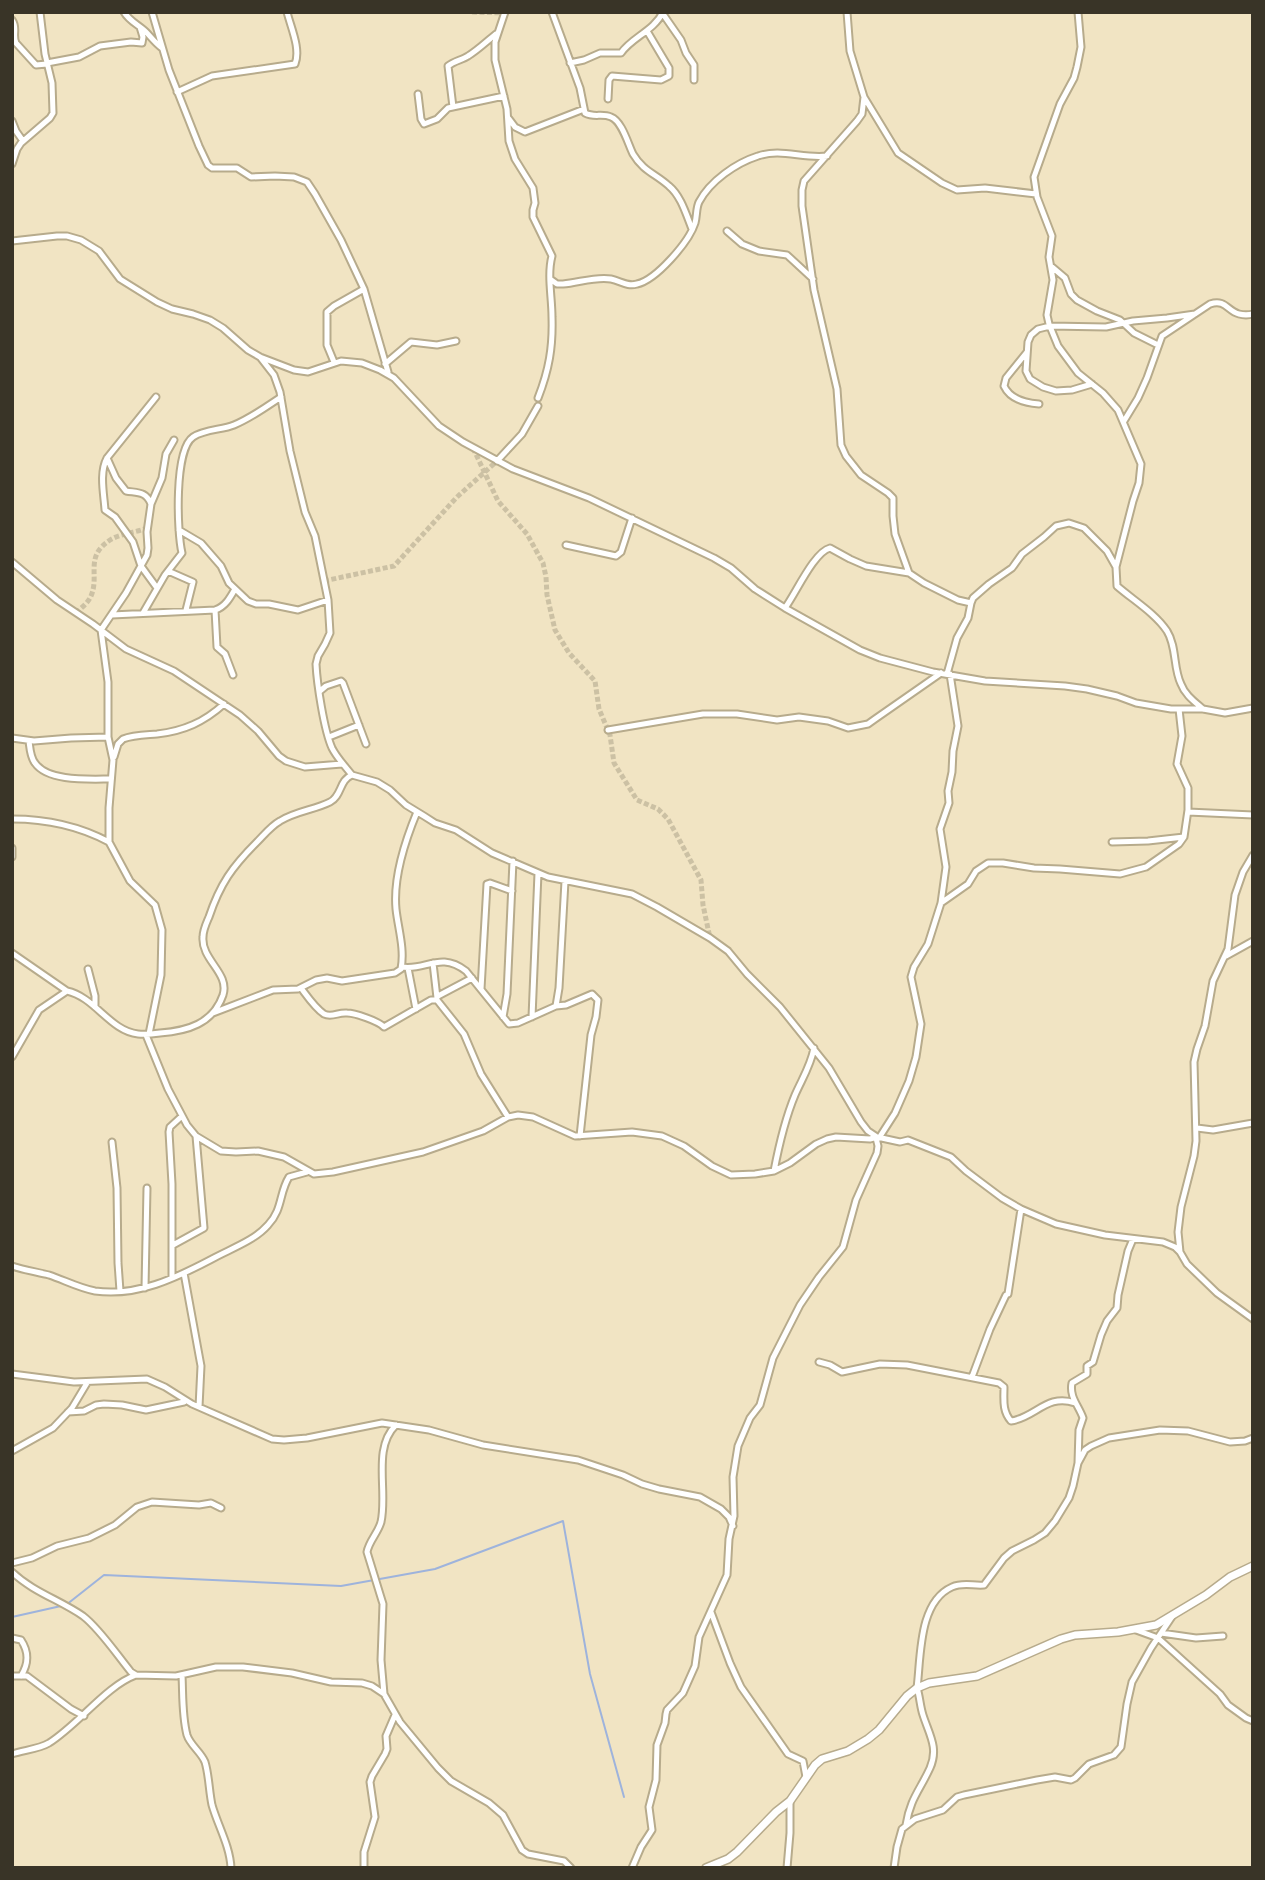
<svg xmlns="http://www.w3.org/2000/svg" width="1265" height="1880" viewBox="0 0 1265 1880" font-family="Raleway,sans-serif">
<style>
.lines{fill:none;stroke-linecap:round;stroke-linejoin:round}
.stream{stroke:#9eb3dc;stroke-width:2}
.street-tunnel{stroke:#ccc1a4;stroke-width:5;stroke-dasharray:5 2.5;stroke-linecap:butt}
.street-casing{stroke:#b7ab8c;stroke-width:9}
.secondary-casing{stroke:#b7ab8c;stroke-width:10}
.street{stroke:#fff;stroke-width:5}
.secondary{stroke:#fff;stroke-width:7}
</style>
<rect width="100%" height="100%" fill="#f1e4c3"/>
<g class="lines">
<path class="stream" d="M66,1605L104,1575L341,1586L435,1569L563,1521L590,1674L624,1797
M12,1617L61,1606"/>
<path class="street-tunnel" d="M472,12L504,13
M473,448L498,501L527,534L543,563L546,577L547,595L555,630L569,653L595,681L599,709L610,735L614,763L637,800L658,809L668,819L701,880L703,905L710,938
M324,581L394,566L457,497L497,461
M76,613C81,608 88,603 91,596C100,575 84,557 110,540C121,533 135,533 147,528"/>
<defs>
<path id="street" d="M124,12C129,21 139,25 146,32C151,37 155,43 162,48
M152,12L169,70L199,146L208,165L212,168H237L251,177L275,176L294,177L307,182L315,194L341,240L364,289L388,372
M505,12L495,42V60L507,109L509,141L515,159L533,188L535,203L533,210V217L552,256C547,275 552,297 552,317C553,347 549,370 538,398
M552,12L580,88L585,113C594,118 602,113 611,117C622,121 628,144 633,154C643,171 656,174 669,186C681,196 686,214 692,229
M847,12L850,51L864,97L898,153L942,183L957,190L985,188L1036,194
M1078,12L1081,47L1077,67L1074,78L1060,104L1034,177L1037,197L1052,236L1049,257L1053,280L1047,315L1049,324L1058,346L1078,373L1103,393L1118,410L1141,464L1139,483L1133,501L1116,567L1117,586C1133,600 1155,613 1167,631C1177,647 1173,668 1181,684C1185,695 1195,702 1203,709
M663,14L681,40L686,53L694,65V80
M12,20C18,28 12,35 16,43L36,65L47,64
M47,63L79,57L100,46L131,42L142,43L143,37L140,27
M570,63L584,60L600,53H621C632,37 654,31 663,12
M177,92L212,76L295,64C301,49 291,28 287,12
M418,94L421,119L424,124L437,119L448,108L504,96
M864,97L862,114L857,121L804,181L802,190V206L814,290L837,389L841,445L846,456L861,475L888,493L893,498V516L895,534L909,573
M608,99L609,80L612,76L661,80L669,76V68L647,31
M453,107L448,66C454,61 462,60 468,56C478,50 487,41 496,34
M509,119L515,127L525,132L584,109
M12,121L16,131L23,141
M12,164L17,149L21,143L50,118L53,113L52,83L45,54L40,12
M727,231L742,244L759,251L787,255L813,279
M12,241L57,236H67L81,240L99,251L120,279L157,302L172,309L193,314L210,320L223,328L248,350L260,357L294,370L308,372L341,361L362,363L380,370L394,378L439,426L463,442L513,469L589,498L714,558L731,568L755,589L785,608L860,650L880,658L933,672L985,681L1065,686L1087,689L1117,696L1136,703L1171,709H1203L1225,713L1253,708
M1052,267L1065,278L1071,294L1077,300L1097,311L1120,320L1134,333L1158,345
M550,279L557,284H563C578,283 596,276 611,279C621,281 627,287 637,284C656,280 689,242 695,223C697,216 696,208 699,202C710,181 736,163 758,156C781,148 803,159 827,156
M1027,352L1006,378L1004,386C1010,399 1025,403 1039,404
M260,357L274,375L280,392L290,451L305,512L315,536L328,600L330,633L325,644L318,656L316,664C317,684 324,730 332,748C337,758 345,766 352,775
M334,362L327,345V312L334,306L364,289
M385,364L411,342L437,345L456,341
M1092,384L1072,390L1056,391L1043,387L1030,379L1026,371L1028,342L1031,335L1038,329L1050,326L1106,327L1133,321L1167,318L1195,314
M156,397L107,458C99,473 104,494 105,510L115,517L133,542L141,566L157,588
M1124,421L1138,398L1147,378L1162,336L1210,304C1226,299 1227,311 1239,314C1243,315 1249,315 1253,314
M107,458L116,478L126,491C137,493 146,491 151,504
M497,461L522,434L538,406
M179,530L201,543L221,566L229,583L248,601L256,604H269L298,610L328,600
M566,545L616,556L621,552L632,518
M12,562L57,600L93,624L126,649L174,671L240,715L258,731L279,756L286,761L305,767L342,764
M168,571L193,582L186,610
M785,608C796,593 814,552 830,548L850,559L866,566L909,573L924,583L958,600L971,603
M215,610L217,647L225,654L233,675
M143,613L165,575L182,553C177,532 174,450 193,437C205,429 222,430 234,425C251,418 266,407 281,397
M112,615L215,610C225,607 230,598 235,589
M947,674L957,638L968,618L971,603L973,598L989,584L1012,568L1022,554L1044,537L1056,526L1069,523L1084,528L1107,551L1116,567
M320,691L326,686L341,681L343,683L366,744
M608,730L703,714H737L777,720L799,717L828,721L848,728L868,724L875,719L941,673
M329,737L359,725
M12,738L34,741L71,738L108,737
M29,741C30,748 30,757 35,763C48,782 90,779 111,779
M114,757L118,744L123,739C133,735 145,735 157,734C184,731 204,722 224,704
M1188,812L1253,815
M12,819C46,819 79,826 109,842
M1112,842L1148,841L1184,837
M12,848V857
M1253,855L1243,872L1235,895L1228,949L1213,981L1205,1026L1197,1049L1194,1062L1196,1141L1194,1156L1181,1207L1178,1232L1180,1252L1187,1264L1217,1293L1253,1319
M941,903L968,884L976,871L988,863H1003L1034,868L1060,869L1120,874L1146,867L1179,844L1184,837L1188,810V788L1177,764L1182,736L1179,709
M12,953L67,991
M1226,956L1253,941
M433,963L437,998
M402,967C426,971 440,951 466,971L509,1024L518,1023L556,1006L559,988L565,881
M408,968L416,1009
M88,969L95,996V1007
M301,988C307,996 315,1008 324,1014C332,1018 338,1012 347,1013C355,1013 378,1021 384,1027L431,1000H437L464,1034L481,1074L508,1117
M481,989L487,884L490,883L512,891
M438,996L472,978
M556,1006L566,1005L592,994L598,1000L596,1017L591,1035L580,1136
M213,1013L273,990L298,989L316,980L327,978L342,981L395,973L401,969C405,949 398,928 396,909C393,877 405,841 417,812
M503,1017L507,994L513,861
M532,1017L538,873
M149,1034L161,975L162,930L155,905L130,881L109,842V808L113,760L108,737V682L101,630L126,593L147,555L148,548L147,532L151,504L162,478L166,454L174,440
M146,1035L168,1089L187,1125L196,1136L221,1151L236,1152L258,1151L284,1157L314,1174L333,1172L423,1152L483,1131L508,1117L518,1115L533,1117L575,1136L632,1132L662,1136L684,1146L712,1166L731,1175L755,1174L774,1171L790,1163L816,1144L827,1139L836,1137L870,1139L877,1137
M12,1057L39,1010L67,991C95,997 110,1031 138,1034C145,1035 153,1034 160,1033C187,1031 213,1024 223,995C230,973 201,960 203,937C203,930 206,924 209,917C220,884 232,867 257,842C264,835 271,826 280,821C296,811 314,810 330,802C342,796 339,780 352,775L377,782L390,790L406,805L424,816L435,823L456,830L492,853L548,877L632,894L657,907L710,938L728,951L747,974L780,1007L829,1068L861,1122L868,1131L877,1137L900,1142L908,1140L951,1157L966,1171L1002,1198L1021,1209L1056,1224L1105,1235L1163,1242L1175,1247L1180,1252
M1197,1128L1213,1130L1253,1123
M879,1138L895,1113L909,1081L916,1057L921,1024L911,977L914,967L928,944L941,903L946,867L940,829L949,803L948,791L952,772L953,751L958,726L950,674
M112,1142L117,1188L118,1263L120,1291
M774,1171C779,1145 785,1119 795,1095C802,1079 811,1065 814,1048
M173,1245L204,1228L196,1136
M12,1266C24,1270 37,1272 49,1275C64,1280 79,1288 95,1291C137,1297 176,1278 212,1259C230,1249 254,1241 268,1225C283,1209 279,1193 289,1177L307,1172
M184,1273L201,1366L199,1407
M172,1277V1184L169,1132L170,1127L182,1116
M145,1288L147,1188
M1008,1294L1021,1209
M819,1362L830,1365L842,1372L880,1364L907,1365L999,1383L1004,1387C1004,1399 1002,1411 1011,1421C1035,1418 1047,1393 1075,1403
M12,1374L74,1382L147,1379L165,1387L192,1404L272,1439L284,1440L307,1438L382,1423L429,1430L483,1445L578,1460L623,1475L642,1484L659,1489L700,1497L721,1509L729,1517L733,1526
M972,1377L990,1329L1006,1295
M68,1412L84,1411L96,1405L104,1404L122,1405L146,1410L184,1402
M12,1451L53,1428L72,1408L87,1383
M1078,1463L1079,1430L1083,1418C1079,1406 1069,1397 1072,1383L1087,1374V1366L1093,1362L1101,1335L1107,1321L1117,1308L1118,1295L1128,1251L1133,1239
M12,1563L32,1558L57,1546L89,1538L115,1525L137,1507L152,1502L199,1505L211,1503L221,1508
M12,1572C33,1592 60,1600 83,1616C100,1629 117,1655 131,1672L136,1675L176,1676L216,1667H243L292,1673L331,1682L362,1683L372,1686L384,1694L400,1722L438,1768L451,1781L489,1803L503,1815L522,1850L528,1854L564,1861L571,1868
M711,1612L730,1663L741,1687L788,1754L803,1761L806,1777
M1136,1630L1158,1638L1220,1694L1228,1705L1246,1718L1253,1721
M1161,1633L1196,1638L1223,1636
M12,1638L21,1640C29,1652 29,1663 21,1676
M182,1675C183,1695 182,1716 187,1735C190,1745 201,1752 205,1762C209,1775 209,1791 212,1805C218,1826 230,1846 231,1868
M12,1676H27L71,1709L84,1716
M384,1694L381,1660L383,1604L367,1552C369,1541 378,1533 381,1522C388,1491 372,1448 396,1425
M12,1754C24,1750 39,1749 49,1743C79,1724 106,1686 136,1675
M906,1825C910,1799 920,1790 930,1768C939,1748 929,1734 923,1715C920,1706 920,1697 917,1688C921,1658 918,1602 952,1587C963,1582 973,1586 984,1585L1004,1558L1012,1551L1034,1540L1045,1533L1055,1521L1069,1498L1073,1486L1078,1463L1085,1450L1091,1446L1109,1438L1160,1430L1188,1431L1230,1442L1245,1441L1253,1438
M364,1868V1852L375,1817L370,1782L372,1776L385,1754L387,1749L386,1736L395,1715
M632,1868L641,1847L652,1830L649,1807L656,1780L657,1745L665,1723L666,1714L667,1710L683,1693L695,1666L699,1637L727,1575L729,1539L734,1516L733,1477L738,1446L750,1418L760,1405L773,1358L800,1305L819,1277L843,1247L856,1200L877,1153L878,1146L876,1138
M787,1868L790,1833V1801
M894,1868L897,1847L902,1829L915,1819L943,1810L957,1797L964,1795L1037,1780L1055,1777L1071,1780L1075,1778L1089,1764L1114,1755L1121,1747L1127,1704L1132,1682L1151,1648L1173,1615"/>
<path id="secondary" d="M706,1868L728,1859L737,1852L776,1812L790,1801L815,1765L822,1759L848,1751L868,1739L879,1730L907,1696L917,1688L929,1683L977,1676L1061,1639L1075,1635L1118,1632L1156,1625L1206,1595L1230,1577L1253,1566"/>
</defs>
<use href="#street" class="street-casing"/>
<use href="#secondary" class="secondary-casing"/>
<use href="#street" class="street"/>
<use href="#secondary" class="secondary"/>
</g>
<rect width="1265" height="1880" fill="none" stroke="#393427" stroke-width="28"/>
</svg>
